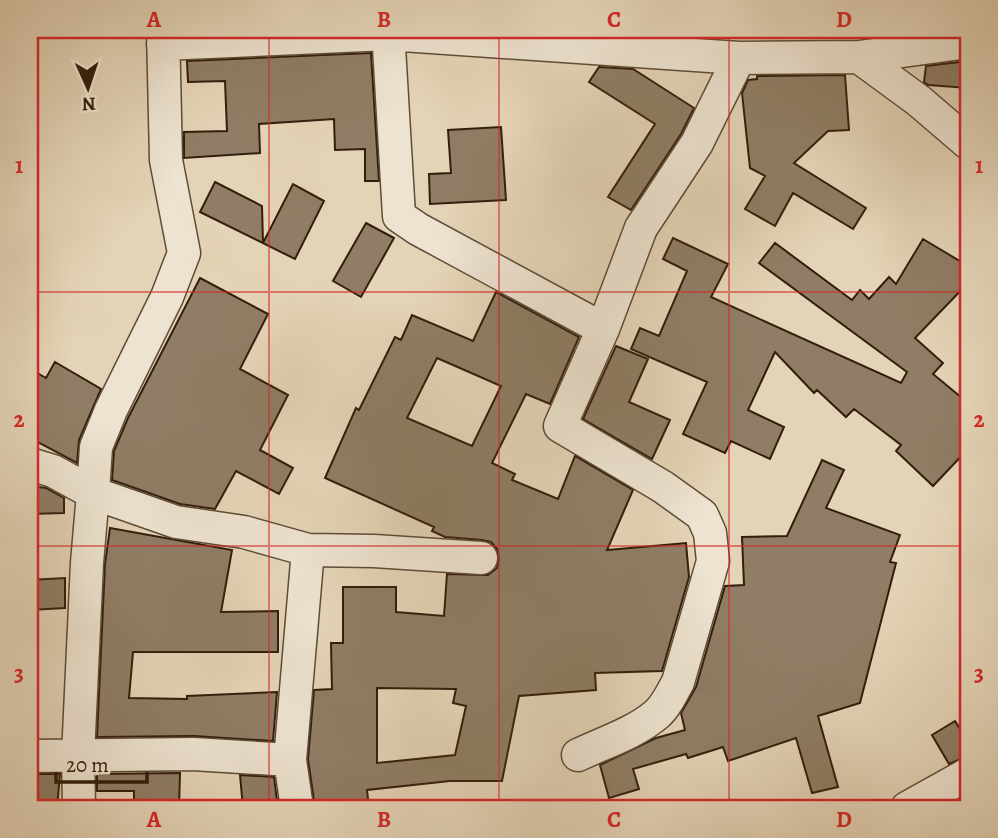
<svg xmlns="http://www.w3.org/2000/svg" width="998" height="838" viewBox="0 0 998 838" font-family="Alegreya,serif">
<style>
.building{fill:#8f7d65;stroke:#321e0c;stroke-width:2;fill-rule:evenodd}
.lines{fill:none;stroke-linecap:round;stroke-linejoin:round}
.minor-casing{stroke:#5e4c37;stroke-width:35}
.minor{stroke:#ede3d0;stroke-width:32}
.grid{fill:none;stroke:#d62828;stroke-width:2;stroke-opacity:0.55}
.neatline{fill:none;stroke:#d62828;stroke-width:2.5}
.grid-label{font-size:23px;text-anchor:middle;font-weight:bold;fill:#d62828}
</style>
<rect width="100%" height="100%" fill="#e4d4b7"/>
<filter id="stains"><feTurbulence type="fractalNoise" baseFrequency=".00286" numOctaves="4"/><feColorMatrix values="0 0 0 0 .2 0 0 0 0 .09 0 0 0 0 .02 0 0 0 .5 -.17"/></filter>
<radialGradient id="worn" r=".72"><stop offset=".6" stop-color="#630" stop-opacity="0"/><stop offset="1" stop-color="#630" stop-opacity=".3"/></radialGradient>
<path class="building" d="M371,53L379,181H365V149L335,150L334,119L259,124L260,153L184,158V132L227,131L225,81L188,82L187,61Z
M968,61V88L928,85L924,82L926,66Z
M599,67L633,69L694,108L681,134L631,210L608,197L655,124L589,82Z
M845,75L849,130L828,131L794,163L866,208L853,229L793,193L775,226L745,209L765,176L750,168L742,93L748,80L757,79V76Z
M501,127L506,200L430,204L429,174L451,173L448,130Z
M215,182L262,206L263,243L293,184L324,201L295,259L200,212Z
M366,223L394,238L361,297L333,281Z
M673,238L728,264L711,297L901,383L907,372L759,263L775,243L852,300L860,290L869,299L889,277L896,284L923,239L968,266V283L915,338L943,363L933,374L968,403V449L933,486L896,451L901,445L854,409L846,417L817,390L814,393L775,352L748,410L784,427L770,459L731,441L725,453L683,434L707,382L631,349L640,328L659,336L687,271L663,259Z
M200,278L268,314L240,369L288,395L260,450L293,468L279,494L236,471L215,509L180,504L112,480L114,451L128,418Z
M496,292L579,337L550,404L526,394L492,463L515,474L512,480L558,499L575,456L633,490L607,550L686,543L689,577L662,671L595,673L596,690L519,696L502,781H450L367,790L369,808H315L308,759L314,690L332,689L331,643H343V587H396V612L444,616L447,574L488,575L497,568L499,559L497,549L491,542L482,540L445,537L432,531L434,527L325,478L356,408L359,410L395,337L401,340L412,315L473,341ZM437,358L501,386L472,446L407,418ZM377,688L456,689L453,703L466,706L455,755L377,763Z
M616,346L648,359L629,402L670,420L652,459L583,419Z
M55,362L101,389L79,440L77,463L30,438V369L46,378Z
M822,460L844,470L826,508L900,535L890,562L896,563L860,703L818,716L838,787L812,793L796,738L728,761L723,747L688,758L686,754L633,769L639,789L609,798L600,765L656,738L685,730L681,713L696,687L725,586L744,585L742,537L787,536Z
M30,486L46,488L64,498V513L30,514Z
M110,528L232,550L221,612L278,611V652H133L129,698L187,699V696L277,692L273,741L194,736L97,737L105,564Z
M65,578V608L30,610V580Z
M955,721L968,742V756L949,764L932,735Z
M180,773L179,808H134V791H97V774Z
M30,774H60L57,808H30Z
M240,775L274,777L278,808H243Z"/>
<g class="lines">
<defs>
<path id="minor" d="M388,30L399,216L418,229L603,329L560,426L663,487L702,515L710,533L713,561L678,682C672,693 666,706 657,714C635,733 603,743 578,755
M163,44L388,34L739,58L859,57L968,42
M859,57L919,101L968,143
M603,329L641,228L697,143L739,58
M30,464L53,471L93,493L96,447L111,410L167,297L184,253L166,160L163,30
M30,756L193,754L290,760
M79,808L78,756L87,563L93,493L176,522L244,532L308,550L374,551L481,558
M297,808L290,760L308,550
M907,808L968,774"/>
</defs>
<use href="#minor" class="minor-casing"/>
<use href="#minor" class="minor"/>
</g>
<path class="grid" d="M269,30V808M499,30V808M729,30V808M30,292H968M30,546H968"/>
<rect width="998" height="838" fill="none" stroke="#e4d4b7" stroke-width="77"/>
<g transform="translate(88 88) rotate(177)" stroke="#ede3d0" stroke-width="5" paint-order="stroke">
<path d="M0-5L12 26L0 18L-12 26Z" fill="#321e0c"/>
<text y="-10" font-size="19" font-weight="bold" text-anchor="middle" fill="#321e0c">N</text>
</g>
<path d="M56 772v10h91v-10" fill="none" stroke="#321e0c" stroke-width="3.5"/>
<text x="66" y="772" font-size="21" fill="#321e0c" stroke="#ede3d0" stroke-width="5" paint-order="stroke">20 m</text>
<rect x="38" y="38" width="922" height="762" class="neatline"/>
<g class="grid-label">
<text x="154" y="27">A</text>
<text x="384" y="27">B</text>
<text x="614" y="27">C</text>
<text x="844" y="27">D</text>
<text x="19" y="173">1</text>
<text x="979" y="173">1</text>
<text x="19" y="427">2</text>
<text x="979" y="427">2</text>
<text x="19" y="681">3</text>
<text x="979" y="681">3</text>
<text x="154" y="827">A</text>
<text x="384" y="827">B</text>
<text x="614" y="827">C</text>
<text x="844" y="827">D</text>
</g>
<rect width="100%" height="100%" filter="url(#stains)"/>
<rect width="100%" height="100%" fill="url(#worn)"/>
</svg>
